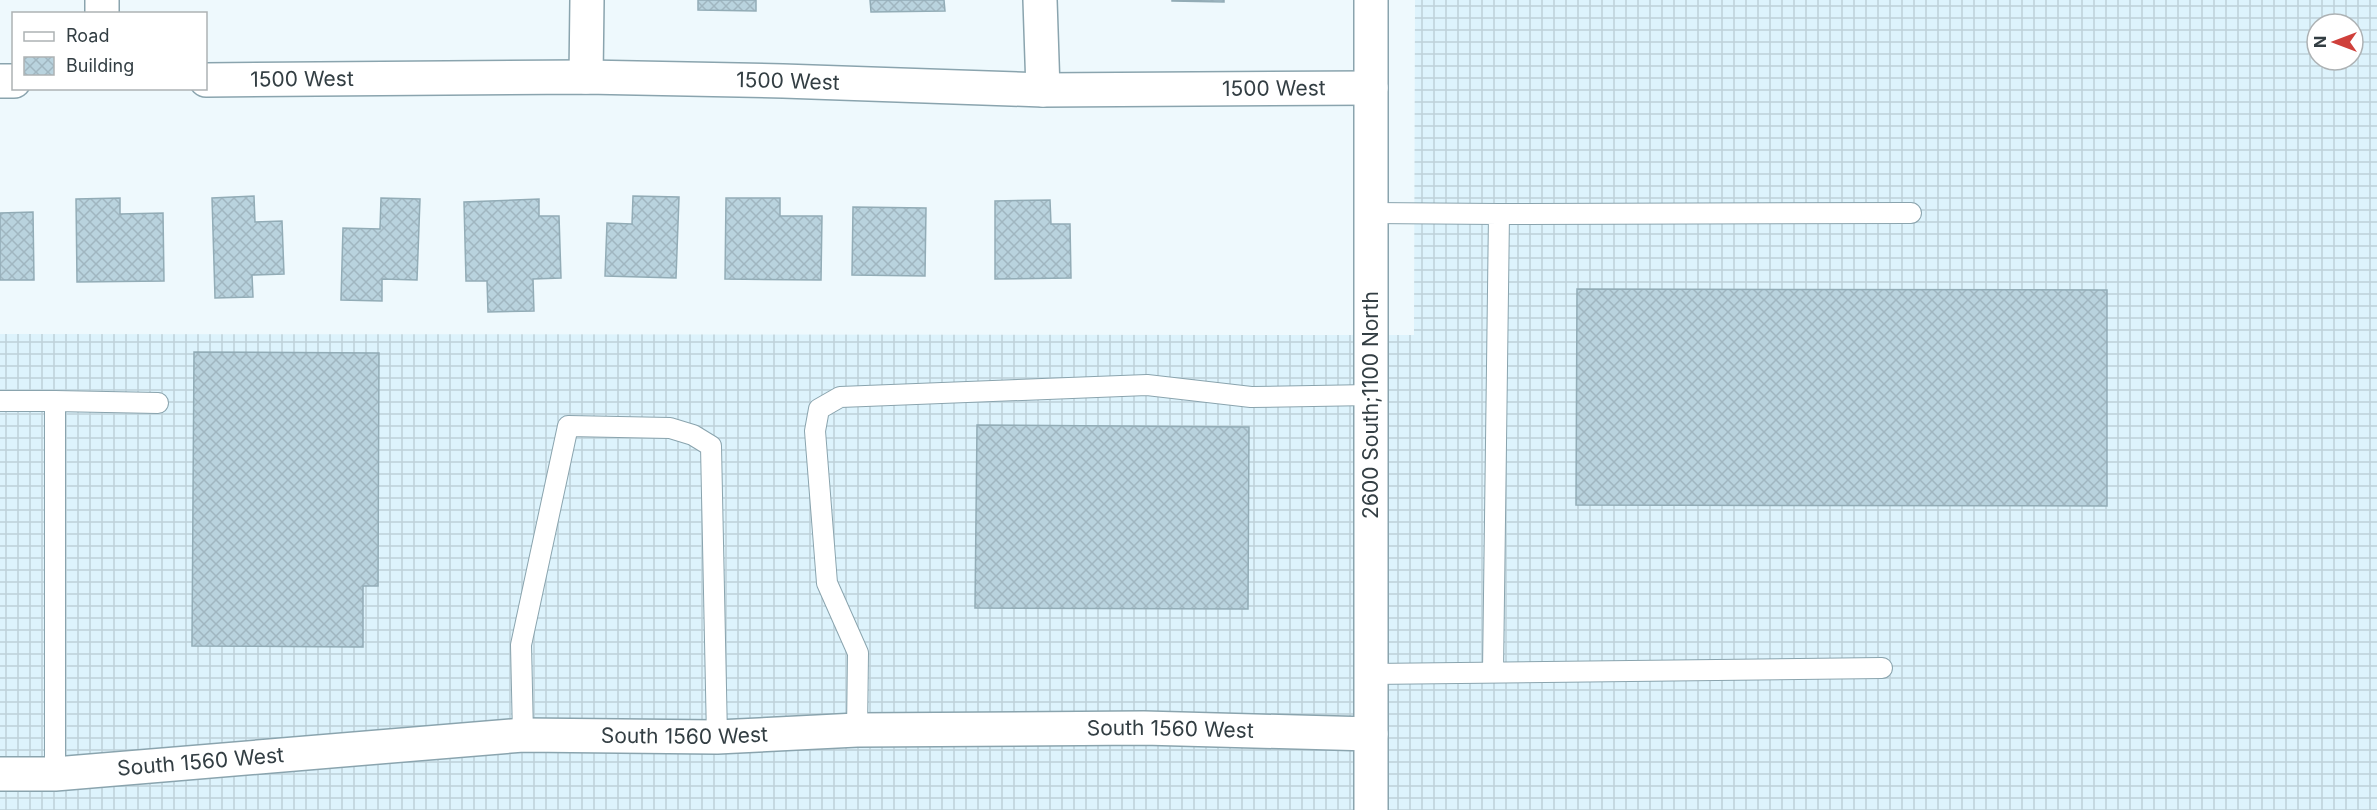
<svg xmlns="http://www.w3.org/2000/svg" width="2377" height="810" viewBox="0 0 2377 810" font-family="Inter,sans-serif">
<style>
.industrial{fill:url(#industrial-grid);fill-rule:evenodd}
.building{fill:url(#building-cross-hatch);stroke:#92acb6;stroke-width:1.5}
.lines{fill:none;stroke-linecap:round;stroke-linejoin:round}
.service-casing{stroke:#8aa4ae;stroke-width:22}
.minor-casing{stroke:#8aa4ae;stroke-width:36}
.secondary-casing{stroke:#8aa4ae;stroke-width:36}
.service{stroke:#fff;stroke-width:20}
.minor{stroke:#fff;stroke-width:33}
.secondary{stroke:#fff;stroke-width:33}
.labels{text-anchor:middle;stroke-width:5;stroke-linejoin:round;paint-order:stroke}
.street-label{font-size:21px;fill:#333e43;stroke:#fff}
</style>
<defs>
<pattern id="industrial-grid" width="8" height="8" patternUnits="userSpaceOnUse" patternTransform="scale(1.5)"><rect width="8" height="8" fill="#ddf3fc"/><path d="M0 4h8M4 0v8" fill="none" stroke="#bed1d9"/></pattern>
<pattern id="building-cross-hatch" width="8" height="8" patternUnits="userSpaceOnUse" patternTransform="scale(1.5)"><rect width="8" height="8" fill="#b9d3de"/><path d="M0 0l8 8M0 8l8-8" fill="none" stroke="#a0b6c0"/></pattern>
</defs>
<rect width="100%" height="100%" fill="#eef9fd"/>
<path class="industrial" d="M1415,0H2377V810H0V334L1414,335ZM2317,24H2353V60H2317Z"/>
<path class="building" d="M698,0H756V11L698,10Z
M870,0H944L945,11L871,12Z
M1172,0H1224V2L1172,1Z
M254,196L255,222L282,221L284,274L252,275L253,297L215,298L212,198Z
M633,196L679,197L676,278L605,276L607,223L632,224Z
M120,198V214L163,213L164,281L77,282L76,199Z
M381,198L420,199L417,280L382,279V301L341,300L343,228L380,229Z
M726,198H780V216H822L821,280L725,279Z
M539,199V216H559L561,278L533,279L534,311L488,312L487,281H466L464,202Z
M1050,200L1051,224H1070L1071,278L995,279V201Z
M853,207L926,208L925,276L852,275Z
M33,212L34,280H0V213Z
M1577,289L2107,290V506L1576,505Z
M194,352L379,353L378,586H363V647L192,646Z
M977,425L1249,427L1248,609L975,608Z"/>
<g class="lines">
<defs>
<path id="service" d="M1371,213L1499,214L1493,672
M1499,214L1911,213
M0,401H55V774
M55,401L158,403
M1371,674L1882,668
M857,730L858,653L827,583L815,431L819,409L840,397L1147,385L1251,397L1371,395
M523,735L521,645L568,426L670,428L693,435L711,446L717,737"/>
<g id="minor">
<path d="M1040,0L1043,90"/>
<path d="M102,14V0"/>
<path d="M586,77L587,0"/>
<path id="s1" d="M206,80L586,77L783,81L1043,90L1371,88"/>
<path d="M0,81H14"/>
<path id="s2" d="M0,774H55L523,735L717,737L857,730L1144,728L1371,734"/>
</g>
<path id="secondary" d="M1371,0V810"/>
</defs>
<use href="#service" class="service-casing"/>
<use href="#minor" class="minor-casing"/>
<use href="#secondary" class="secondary-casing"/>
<use href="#service" class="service"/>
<use href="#minor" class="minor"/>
<use href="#secondary" class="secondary"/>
</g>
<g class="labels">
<g class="street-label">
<text dy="7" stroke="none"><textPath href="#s1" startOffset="96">1500 West</textPath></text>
<text dy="7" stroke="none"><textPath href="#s1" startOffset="582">1500 West</textPath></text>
<text dy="7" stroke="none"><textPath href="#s1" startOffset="1068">1500 West</textPath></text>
<text transform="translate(1371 405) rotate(-90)" y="7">2600 South;1100 North</text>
<text dy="7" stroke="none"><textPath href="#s2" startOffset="1172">South 1560 West</textPath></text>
<text dy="7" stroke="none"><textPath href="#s2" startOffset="686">South 1560 West</textPath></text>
<text dy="7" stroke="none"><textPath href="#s2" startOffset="201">South 1560 West</textPath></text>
</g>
</g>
<rect x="12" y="12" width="195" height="78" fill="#ffffff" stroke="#adb2b4" stroke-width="1.5"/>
<rect x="24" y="32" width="30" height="9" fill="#ffffff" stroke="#adb2b4" stroke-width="1.5"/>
<text x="66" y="42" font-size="18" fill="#333e43">Road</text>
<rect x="24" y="57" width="30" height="18" fill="url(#building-cross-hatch)" stroke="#adb2b4" stroke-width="1.5"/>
<text x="66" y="72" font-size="18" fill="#333e43">Building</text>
<g transform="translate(2335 42) rotate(270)"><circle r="28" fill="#ffffff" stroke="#adb2b4" stroke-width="1.5"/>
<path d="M0-4.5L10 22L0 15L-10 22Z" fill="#cf403b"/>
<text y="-9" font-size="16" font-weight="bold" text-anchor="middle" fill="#333e43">N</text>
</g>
</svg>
